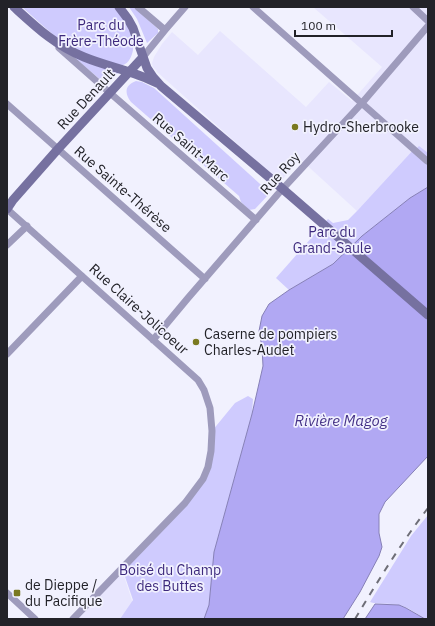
<svg xmlns="http://www.w3.org/2000/svg" width="435" height="626" viewBox="0 0 435 626" font-family="'IBM Plex Sans',sans-serif">
<style>
.built{fill:#e8e6fe}
.green{fill:#cfcbfe}
.water{fill:#b1a8f3;stroke:#8680b6}
.lines{fill:none;stroke-linecap:round;stroke-linejoin:round}
.street{stroke:#9e9bbc;stroke-width:7}
.secondary{stroke:#7671a0;stroke-width:9}
.rail{stroke:#6e6e77;stroke-width:2;stroke-dasharray:7 7;stroke-linecap:butt}
.poi-dot{fill:#7a7920;stroke:#f1f1fe;stroke-width:1.5}
.labels{text-anchor:middle;stroke-width:3.5;stroke-linejoin:round;paint-order:stroke}
.park-label{font-size:14px;fill:#3d297d;stroke:#f1f1fe}
.street-label{font-size:14px;fill:#222228;stroke:#f1f1fe}
.poi-label{font-size:14px;fill:#222228;stroke:#f1f1fe;text-anchor:start}
.water-label{font-size:15px;font-style:italic;fill:#463388;stroke:#f1f1fe}
</style>
<rect width="100%" height="100%" fill="#f1f1fe"/>
<path class="built" d="M313,7H428V161L414,149L357,211L300,159L280,182L156,71H157L153,67L152,63L154,57L162,44L172,32L198,55L220,31L306,107L329,82L352,101L382,67Z
M122,570L138,619H74Z"/>
<path class="green" d="M22,7H114C124,19 135,34 133,50C132,56 129,63 123,65C115,68 72,49 64,43C49,32 36,19 22,7Z
M129,7H134L158,29V33L147,43L137,19Z
M74,56L118,73L109,82L106,83L103,82L75,58Z
M136,81L142,82L154,88L270,193L255,209L249,210L241,202L239,196L131,102C124,93 125,85 136,81Z
M419,146L428,153V187L410,198L362,236L333,264L289,290L276,278L328,219L333,223L348,220L357,211L414,149L415,150Z
M248,396L253,399L252,414L214,552L209,605L204,619H120L133,600L122,568L203,479L212,431L235,403Z
M428,515V619H425C417,614 408,607 399,605C389,603 379,605 370,602L411,536Z"/>
<path class="water" d="M428,187V456L385,502L379,514V533L382,547L379,556L360,592L343,619H204L209,605L214,552L252,414L263,366L262,347L259,331L262,316L269,304L289,290L333,264L362,236L410,198Z
M375,604L399,605L406,608L425,619H365Z"/>
<g class="lines">
<path class="street" d="M138,7L165,30
M253,7L427,161
M413,7L428,21
M59,48L102,86L256,220
M143,57L165,30L185,7
M7,104L205,279
M7,209L198,380L204,390L210,408L212,431L211,451L208,467L203,479L185,503L73,619
M7,245L27,226
M153,340L188,298L278,194L362,103L428,26
M7,354L82,276
M7,593L35,619"/>
<path class="secondary" d="M14,7C36,27 56,46 84,57C108,67 134,71 157,83
M119,7L128,19L133,28L147,68L153,77L161,86L270,178L428,315
M7,209L13,200L58,149L143,57"/>
<path class="rail" d="M355,619C378,581 401,543 428,508"/>
</g>
<g class="poi-dot">
<circle cx="295" cy="127" r="4"/>
<circle cx="196" cy="342" r="4"/>
<rect x="13" y="589" width="8" height="8" rx="2"/>
</g>
<g class="labels">
<g class="park-label">
<text x="101" y="30">Parc du<tspan x="101" dy="16">Frère-Théode</tspan></text>
<text x="332" y="237">Parc du<tspan x="332" dy="16">Grand-Saule</tspan></text>
<text x="170" y="575">Boisé du Champ<tspan x="170" dy="16">des Buttes</tspan></text>
</g>
<g class="street-label">
<text transform="translate(86 99) rotate(-47)" y="5">Rue Denault</text>
<text transform="translate(191 147) rotate(41)" y="5">Rue Saint-Marc</text>
<text transform="translate(280 173) rotate(-48)" y="5">Rue Roy</text>
<text transform="translate(123 189) rotate(41)" y="5">Rue Sainte-Thérèse</text>
<text transform="translate(139 309) rotate(42)" y="5">Rue Claire-Jolicoeur</text>
</g>
<g class="poi-label">
<text x="303" y="132">Hydro-Sherbrooke</text>
<text x="204" y="339">Caserne de pompiers<tspan x="204" dy="16">Charles-Audet</tspan></text>
<text x="25" y="590">de Dieppe /<tspan x="25" dy="16">du Pacifique</tspan></text>
</g>
<g class="water-label">
<text x="341" y="426">Rivière Magog</text>
</g>
</g>
<rect width="435" height="626" fill="none" stroke="#222228" stroke-width="16"/>
<path d="M295 30v6h97v-6" fill="none" stroke="#222228" stroke-width="2"/>
<text x="301" y="30" font-size="12" fill="#222228" stroke="#f1f1fe" stroke-width="3" paint-order="stroke">100 m</text>
</svg>
